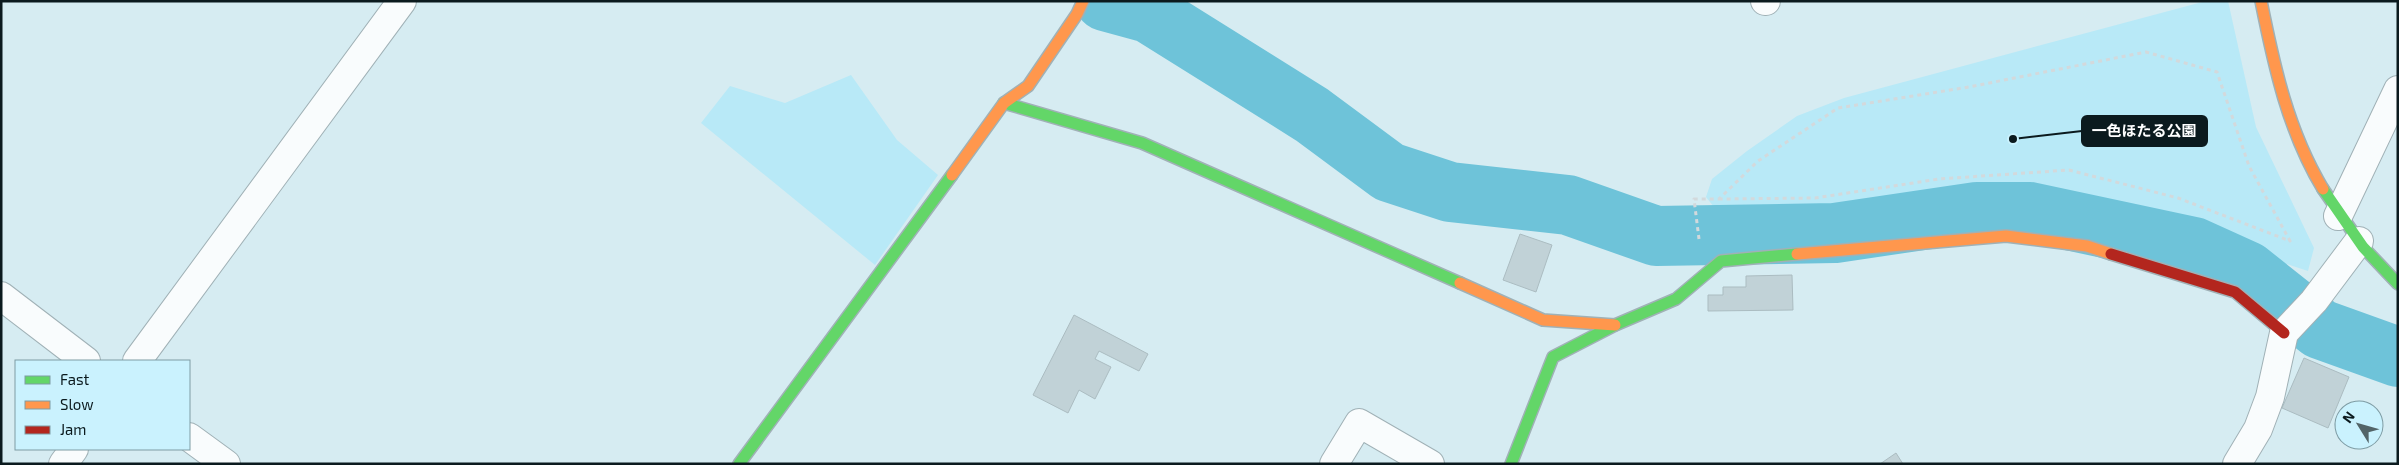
<svg xmlns="http://www.w3.org/2000/svg" width="2399" height="465" viewBox="0 0 2399 465" font-family="'Exo 2','Noto Sans JP',sans-serif">
<style>
.green{fill:#b8e9f7}
.lines{fill:none;stroke-linecap:round;stroke-linejoin:round}
.river{stroke:#6ec3d9;stroke-width:60}
.building{fill:#c1d2d7;stroke:#abbcc1}
.street-casing{stroke:#a0b1b6;stroke-width:30}
.fast-casing{stroke:#a0b1b6;stroke-width:14}
.slow-casing{stroke:#a0b1b6;stroke-width:14}
.jam-casing{stroke:#a0b1b6;stroke-width:14}
.path{stroke:#d3d9dc;stroke-width:3;stroke-dasharray:4 4;stroke-linecap:butt}
.street{stroke:#f9fcfd;stroke-width:28}
.fast{stroke:#63d668;stroke-width:11}
.slow{stroke:#ff974d;stroke-width:11}
.jam{stroke:#b3261e;stroke-width:11}
.leader{fill:none;stroke:#0b1a1e;stroke-width:2}
.callout-dot{fill:#0b1a1e;stroke:#caf2fe;stroke-width:2}
.callout{fill:#0b1a1e;stroke:#0b1a1e;stroke-width:2}
.callout-label{font-size:15px;text-anchor:middle;font-weight:bold;fill:#fff}
</style>
<rect width="100%" height="100%" fill="#d6ecf2"/>
<path class="green" d="M2206,1H2228L2256,127L2314,248L2308,271L2197,235L2004,199L1809,228L1722,217L1706,197L1712,179L1747,151L1797,116L1844,98Z
M851,75L897,140L938,175L875,265L701,123L730,86L785,103Z"/>
<g class="lines">
<path class="river" d="M1105,1L1149,13L1312,115L1389,172L1450,192L1568,205L1656,236L1835,233L1977,212H2030L2194,247L2247,271L2320,329L2398,357"/>
</g>
<path class="building" d="M1520,234L1552,245L1536,292L1503,280Z
M1792,275L1793,310L1708,311V295H1723V287H1746V276Z
M1074,315L1148,354L1139,371L1099,351L1095,359L1111,367L1095,399L1079,390L1068,413L1033,395Z
M2304,358L2349,377L2328,428L2282,408Z
M1896,453L1903,464H1880Z"/>
<g class="lines">
<defs>
<path id="street" d="M1765,1H1766
M2338,216L2398,90
M1,296L86,361
M137,361L402,1
M189,437L226,464
M63,464L74,449
M1334,464L1359,423L1430,464
M2237,464L2258,429L2270,397L2284,333L2314,301L2359,241"/>
<path id="fast" d="M1004,103L1142,143L1460,283
M2323,189L2363,247L2398,284
M739,464L952,175
M1511,464L1553,357L1615,325L1676,299L1721,261L1797,254"/>
<path id="slow" d="M2261,1C2274,66 2288,131 2323,189
M952,175L1004,103L1028,86L1077,14L1083,1
M1797,254L2006,236L2087,246L2111,254
M1460,283L1543,320L1615,325"/>
<path id="jam" d="M2111,254L2235,292L2284,333"/>
</defs>
<use href="#street" class="street-casing"/>
<use href="#fast" class="fast-casing"/>
<use href="#slow" class="slow-casing"/>
<use href="#jam" class="jam-casing"/>
<path class="path" d="M1699,239L1694,199H1719L1758,161L1838,108L1969,87L2146,52L2217,72L2249,166L2290,241L2178,198L2069,170L1939,179L1815,198L1719,199"/>
<use href="#street" class="street"/>
<use href="#fast" class="fast"/>
<use href="#slow" class="slow"/>
<use href="#jam" class="jam"/>
</g>
<path class="leader" d="M2013 139L2082 131"/>
<circle class="callout-dot" cx="2013" cy="139" r="5"/>
<rect class="callout" x="2082" y="116" width="125" height="30" rx="5"/>
<g class="callout-label">
<text x="2144" y="136">一色ほたる公園</text>
</g>
<rect width="2399" height="465" fill="none" stroke="#0b1a1e" stroke-width="5"/>
<rect x="15" y="360" width="175" height="90" fill="#caf2fe" stroke="#7e9ca4"/>
<rect x="25" y="376" width="25" height="8" fill="#63d668" stroke="#7e9ca4"/>
<text x="60" y="385" font-size="15" fill="#0b1a1e">Fast</text>
<rect x="25" y="401" width="25" height="8" fill="#ff974d" stroke="#7e9ca4"/>
<text x="60" y="410" font-size="15" fill="#0b1a1e">Slow</text>
<rect x="25" y="426" width="25" height="8" fill="#b3261e" stroke="#7e9ca4"/>
<text x="60" y="435" font-size="15" fill="#0b1a1e">Jam</text>
<g transform="translate(2359 425) rotate(307)"><circle r="24" fill="#caf2fe" stroke="#7e9ca4"/>
<path d="M0-4L9 19L0 12L-9 19Z" fill="#526468"/>
<text y="-8" font-size="14" font-weight="bold" text-anchor="middle" fill="#0b1a1e">N</text>
</g>
</svg>
